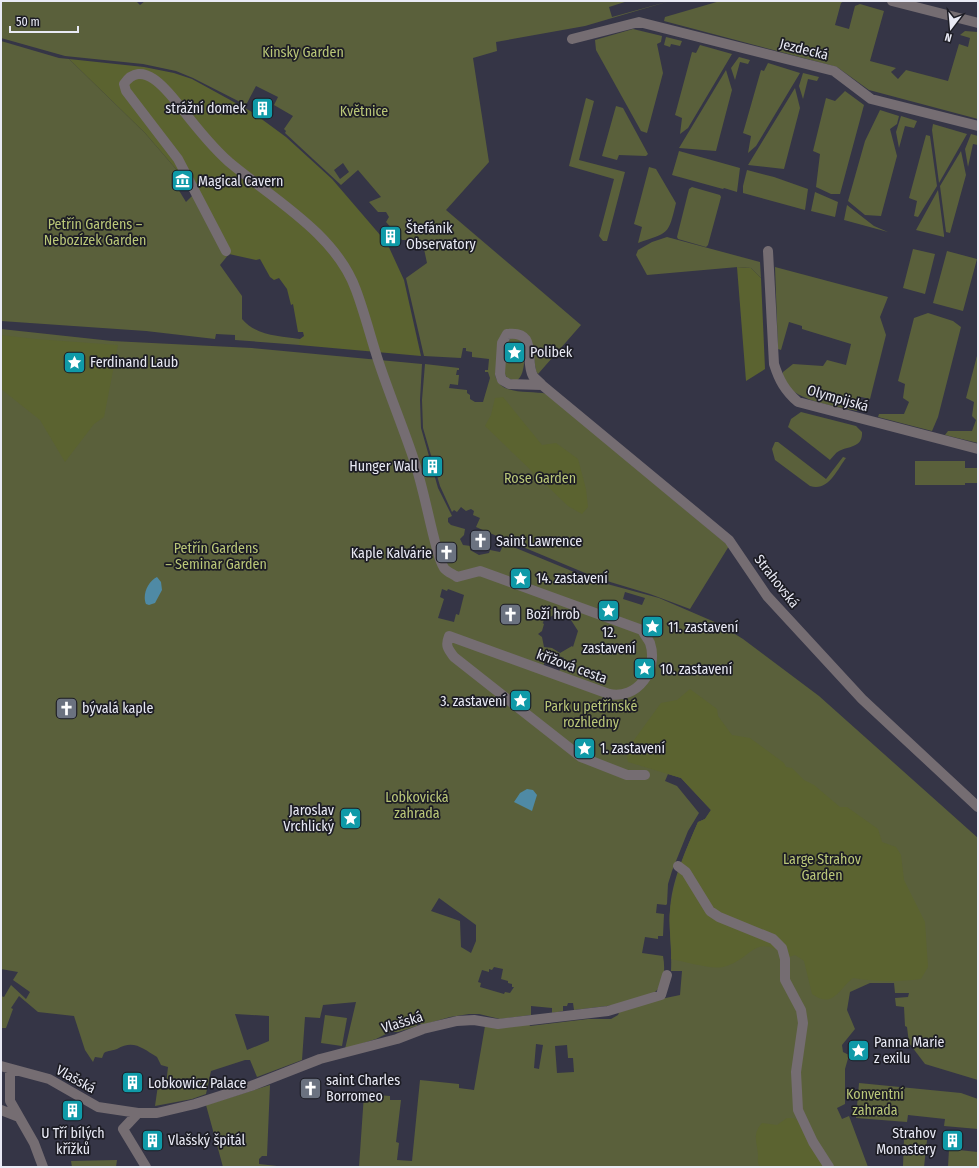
<svg xmlns="http://www.w3.org/2000/svg" width="979" height="1168" viewBox="0 0 979 1168" font-family="'Fira Sans Condensed',sans-serif">
<style>
.green{fill:#5a603b;fill-rule:evenodd}
.forest{fill:#5b6330}
.water{fill:#4f8aa5}
.lines{fill:none;stroke-linecap:round;stroke-linejoin:round}
.minor{stroke:#756d72;stroke-width:10}
.labels{text-anchor:middle;stroke-width:3.5;stroke-linejoin:round;paint-order:stroke}
.street-label{font-size:14px;fill:#e9eaf5;stroke:#1d1d25}
.park-label{font-size:14px;fill:#bac778;stroke:#1d1d25}
.poi-label{font-size:14px;fill:#e9eaf5;stroke:#1d1d25;text-anchor:start}
</style>
<rect width="100%" height="100%" fill="#353546"/>
<path class="green" d="M1,1H136L140,5L145,1H628L609,7L612,17L670,1L585,26L496,42L497,51L473,58L489,162L446,210L581,325L538,374L536,371L531,341L509,330L495,374C499,397 530,390 547,394L729,546L690,609L650,594L597,578L485,531L476,527L480,518L473,515L474,511L471,509L466,511L461,507L457,512L454,510L452,512L440,486L423,428L422,400L425,364L459,368V370H457L456,375H459L458,385L450,384L449,388L467,390V393L470,395V399L475,402H483L490,378L488,372H485V370H488L489,359L472,357V352L466,351V348H463L461,358L424,356L406,278L427,263L424,249L420,244L415,249L411,248L410,240H402L386,222L389,217L386,212H378L369,202L381,197L358,170L341,185L285,133L286,131L284,129L293,116L274,105L278,97L256,86L246,105L193,78L176,71L143,64L65,56L1,38ZM343,163L349,172L340,179L334,170Z
M720,1H844L841,3L835,25L849,29L855,6L860,4L884,11L870,61L896,68L891,72L898,79L906,70L948,81L959,44L968,47L970,38L960,35L965,31L978,32V119L869,90L837,67L664,21L665,17Z
M633,29L662,36L661,42L657,44L663,73L647,133L641,131L596,50L595,40Z
M666,37L682,41L680,46L671,44L670,47L664,45Z
M1,41L59,58L69,59L145,133L182,176L172,179L186,202L194,194L229,254L220,265L242,296V319C256,336 280,336 300,339V345L235,340V335L216,334L215,339L146,331L1,321Z
M700,45L732,54L688,128L680,134L682,118L675,115L692,52L696,53Z
M739,57L750,60L748,64L740,62L735,80L731,68Z
M768,63L800,73L756,146L748,153L751,136L743,133L761,70L764,71Z
M726,70L732,90L716,151L679,148Z
M803,73L819,77L817,81L808,79L803,99L799,86Z
M795,88L800,108L784,169L748,165Z
M845,91L864,105L840,194H831L816,187L820,154L813,151L826,98L835,101Z
M586,98L594,101L579,160L625,172L607,241H603L599,236L614,179L569,166Z
M616,106L623,108L648,154L646,156L619,155L617,160L602,156Z
M880,110L899,116L897,124L890,129L897,156L881,216L865,215L848,201L865,141Z
M901,116L917,121L914,128L905,126L899,148L896,132Z
M933,124L967,134L939,183L932,130Z
M971,134L978,136V145L973,144L968,167L965,149Z
M926,135L930,136L937,186L918,217L914,216L917,201L909,198Z
M679,151L740,168L737,192L724,188L723,189L672,175Z
M961,151L966,175L950,233L946,232L940,186Z
M649,167L656,169L676,203C668,236 669,232 638,243L642,227L634,224Z
M747,170L774,177L808,189L805,210L743,193V186Z
M692,187L720,195L721,197L708,245L706,247L678,239L677,237L689,189Z
M938,190L944,235V237L916,230Z
M815,192L838,202L835,217L811,211Z
M847,205L874,226L888,232L844,220Z
M667,237L760,262L761,278L751,268L738,267L647,275L636,255L638,250L652,242Z
M913,249L935,254L925,294L903,288Z
M947,251L977,259L963,311L933,303Z
M775,267L888,297L880,317L886,335L870,399L861,397L857,411C837,406 781,400 783,372L793,364L823,366L827,360L846,365L851,344L802,329V326L789,322L781,350L778,349Z
M928,313L953,321L961,327L938,417L932,431L878,417L879,414H904L909,402L903,398L905,384L898,381L914,318Z
M1,329L112,341L252,348L422,364L420,400L421,428L438,488L452,516L448,518V522L451,525L465,529L464,535L460,539L463,545L471,546L470,550L479,555L489,553L490,550L500,552L504,543L596,581L659,598L717,623L743,639L819,696L978,838V1080L925,1064L909,1043L907,1027L905,1026L904,1007L896,1006L895,998L908,997L909,993H895L894,983H870L850,992L847,1010L855,1029L842,1045L843,1052L849,1055L845,1069V1104L837,1108L842,1119L849,1116L868,1167H359L364,1094L390,1096V1100H401L396,1142L399,1143L397,1160L412,1161L420,1080L459,1084V1088L474,1090L485,1026L529,1024L530,1026L588,1019H611L618,1015L620,1010L637,1004L680,995L682,971H671C672,951 669,932 670,912C671,881 686,850 698,822L705,819L711,810L681,778L668,774L665,781L677,786L699,813L688,831L672,871L668,884L667,904L666,905L657,904L656,913L664,914L663,936H658V939L645,937L642,953L663,956C665,967 665,979 658,989C648,1003 591,1008 574,1010L573,1003H568L567,1006H563V1011L552,1013V1008L531,1006V1015L500,1019L479,1014H469L450,1017L422,1025L418,1023L417,1026L398,1032H390L376,1039L345,1049L356,1002L323,1005L320,1018L305,1017L302,1060L257,1077L250,1060H245L211,1071L206,1094L192,1099L155,1106L158,1085H166L168,1067L161,1065L157,1057C143,1049 134,1039 117,1049C113,1051 108,1050 104,1053L102,1058L95,1057L93,1062L85,1050L74,1016L38,1012L19,996L11,1008L13,1009L6,1028H1V996L4,997L11,985L26,999L30,992L13,980L18,972L1,969ZM442,589L447,591L448,589L464,595L459,615L456,614L454,622L438,618L444,599L440,597ZM625,592L645,598L642,605L623,599ZM557,613L572,618L571,620L578,631L573,647L572,646L560,653L552,648L544,647L542,637L538,634L542,631L544,624L541,622L543,623L544,619L545,620ZM548,652L564,658L563,662L566,663L563,670L560,669L559,672L543,667ZM439,898L476,925V941L471,953L461,947L460,921L431,911ZM494,967L503,969L501,979L508,981V983L512,984V987H514L510,993L505,992L504,994L480,987L481,983L478,982L482,970L489,972V969L492,970ZM235,1014L269,1016V1041L247,1050ZM536,1044L543,1045L539,1069L534,1068ZM567,1045L568,1058H573L574,1072L557,1073L555,1046Z
M511,338L521,339C525,349 527,375 516,381L507,378L504,372L507,342Z
M978,352V443L945,435L948,431H972L976,420L972,416L974,402L966,398Z
M801,412L856,426L862,432C863,448 848,446 839,451C835,453 833,457 830,460L788,427L791,419Z
M775,442H778L826,479L843,457L846,458C837,470 828,492 810,486L775,460L772,449Z
M915,461H965V468H978V483H965V485H915Z
M325,1015L347,1018L342,1046L321,1043Z
M859,1083L961,1093L978,1099V1129L944,1126L945,1119L908,1115L907,1122L856,1118Z
M270,1085L267,1156H262L259,1159V1164L286,1167H223L206,1105Z
M904,1138L927,1140L924,1167L903,1166Z
M949,1149L978,1152V1167H948Z
M117,1160L116,1167H72L71,1161Z"/>
<path class="forest" d="M69,59L144,67L174,73L192,79L252,112L286,137L332,179L387,243L404,280L421,356L299,345L300,339L304,336L303,332H298L293,304L291,305L287,289L279,278L274,280L270,277L260,259L256,260L229,254L182,176L145,133Z
M737,267L751,268L761,278L765,369L746,381Z
M1,335L35,339L118,345L104,417L94,424L65,462L40,420L1,389Z
M503,397L542,445L556,443L578,459L586,489L588,507L582,514L568,506L485,426L491,415L495,398Z
M690,689L717,709L718,716L732,735L750,738L784,763L786,767L792,768L804,780L814,785L840,807H847L878,829L882,842L896,847L901,855L904,880L925,922L928,967L921,979C897,982 877,982 853,978C838,990 833,1009 812,994L804,961L795,955L789,957C753,931 754,959 723,967C714,970 682,961 671,959C672,943 668,926 670,910C674,879 685,851 698,822L705,819L711,810L681,778L628,762L626,751L661,703L677,700Z
M787,1118H793L800,1122L824,1167H760C757,1162 758,1160 758,1154C757,1142 752,1134 762,1123L777,1125Z"/>
<path class="water" d="M157,577L161,582L162,590L155,603L149,605L146,604C142,595 148,581 157,577Z
M527,789L533,790L537,795L532,811L514,802L520,793Z"/>
<g class="lines">
<path class="minor" d="M892,1L978,23
M572,39L639,22L834,71L871,99L978,126
M226,251L178,159L126,91L124,84C143,56 170,94 182,109C196,127 212,147 229,162C273,199 336,234 356,290C365,314 371,339 379,363C390,396 403,427 414,460C422,484 427,510 433,534C436,545 438,558 444,568C447,572 453,574 457,577L480,571L642,630C644,634 648,639 650,643C659,670 637,700 609,694L449,636C445,646 448,649 454,657L581,757L627,775H645
M768,251L774,364C779,380 785,391 798,402L978,449
M542,385L509,384L502,380L500,374L502,343L507,334C539,330 524,360 533,376C535,379 540,382 542,385L729,540L767,596L862,699L978,807
M678,866L686,872L710,911L719,917L773,939L782,948L785,959V980L801,1010L803,1023L796,1072L798,1110L813,1142L829,1167
M1,1066L49,1079L98,1107L138,1113H157L195,1104L251,1086L320,1059L397,1039L423,1029L457,1021L474,1020L498,1024L608,1011L661,995L667,975
M10,1069V1101L34,1143L43,1167
M1,1110L19,1117
M138,1113L123,1129L146,1167"/>
</g>
<defs>
<symbol id="building-square" viewBox="-11 -11 22 22"><rect x="-9" y="-9" width="18" height="18" rx="4" fill="#0f9aa8" stroke="#1d1d25"/><path d="M-4-6H4V6H1V3H-1V6H-4ZM-2.5-4.3h1.7v1.8h-1.7ZM.8-4.3h1.7v1.8H.8ZM-2.5-1h1.7V.8h-1.7ZM.8-1h1.7V.8H.8Z" fill="#fff"/></symbol>
<symbol id="museum-square" viewBox="-11 -11 22 22"><rect x="-9" y="-9" width="18" height="18" rx="4" fill="#0f9aa8" stroke="#1d1d25"/><path d="M0-6L6-3V-2H-6V-3ZM-5-1h2V3h-2ZM-1-1h2V3h-2ZM3-1h2V3H3ZM-6 4H6V6H-6Z" fill="#fff"/></symbol>
<symbol id="sight-square" viewBox="-11 -11 22 22"><rect x="-9" y="-9" width="18" height="18" rx="4" fill="#0f9aa8" stroke="#1d1d25"/><path d="M0-6L1.8-2.2L6-1.7L2.9 1.2L3.7 5.4L0 3.3L-3.7 5.4L-2.9 1.2L-6-1.7L-1.8-2.2Z" fill="#fff"/></symbol>
<symbol id="church-square" viewBox="-11 -11 22 22"><rect x="-9" y="-9" width="18" height="18" rx="4" fill="#6b7280" stroke="#1d1d25"/><path d="M-1.2-6h2.4v3.5h3.3v2.4h-3.3V6h-2.4V-.1h-3.3v-2.4h3.3Z" fill="#fff"/></symbol>
</defs>
<g fill-rule="evenodd">
<use href="#building-square" x="250" y="96" width="25" height="25"/>
<use href="#museum-square" x="170" y="168" width="25" height="25"/>
<use href="#building-square" x="378" y="224" width="25" height="25"/>
<use href="#sight-square" x="502" y="340" width="25" height="25"/>
<use href="#sight-square" x="62" y="350" width="25" height="25"/>
<use href="#building-square" x="420" y="454" width="25" height="25"/>
<use href="#church-square" x="468" y="528" width="25" height="25"/>
<use href="#church-square" x="434" y="540" width="25" height="25"/>
<use href="#sight-square" x="508" y="566" width="25" height="25"/>
<use href="#sight-square" x="596" y="598" width="25" height="25"/>
<use href="#church-square" x="498" y="602" width="25" height="25"/>
<use href="#sight-square" x="640" y="614" width="25" height="25"/>
<use href="#sight-square" x="632" y="656" width="25" height="25"/>
<use href="#sight-square" x="508" y="688" width="25" height="25"/>
<use href="#church-square" x="54" y="696" width="25" height="25"/>
<use href="#sight-square" x="572" y="736" width="25" height="25"/>
<use href="#sight-square" x="338" y="806" width="25" height="25"/>
<use href="#sight-square" x="846" y="1038" width="25" height="25"/>
<use href="#building-square" x="120" y="1070" width="25" height="25"/>
<use href="#church-square" x="298" y="1076" width="25" height="25"/>
<use href="#building-square" x="60" y="1098" width="25" height="25"/>
<use href="#building-square" x="140" y="1128" width="25" height="25"/>
<use href="#building-square" x="940" y="1128" width="25" height="25"/>
</g>
<g class="labels">
<g class="street-label">
<text transform="translate(804 49) rotate(14)" y="5">Jezdecká</text>
<text transform="translate(838 398) rotate(16)" y="5">Olympijská</text>
<text transform="translate(777 581) rotate(52)" y="5">Strahovská</text>
<text transform="translate(572 666) rotate(20)" y="5">křížová cesta</text>
<text transform="translate(402 1022) rotate(-17)" y="5">Vlašská</text>
<text transform="translate(76 1079) rotate(29)" y="5">Vlašská</text>
</g>
<g class="park-label">
<text x="303" y="57">Kinsky Garden</text>
<text x="364" y="116">Květnice</text>
<text x="95" y="229">Petřín Gardens –<tspan x="95" dy="16">Nebozízek Garden</tspan></text>
<text x="540" y="483">Rose Garden</text>
<text x="216" y="553">Petřín Gardens<tspan x="216" dy="16">– Seminar Garden</tspan></text>
<text x="591" y="711">Park u petřínské<tspan x="591" dy="16">rozhledny</tspan></text>
<text x="417" y="802">Lobkovická<tspan x="417" dy="16">zahrada</tspan></text>
<text x="822" y="864">Large Strahov<tspan x="822" dy="16">Garden</tspan></text>
<text x="875" y="1099">Konventní<tspan x="875" dy="16">zahrada</tspan></text>
</g>
<g class="poi-label">
<text x="246" y="113" text-anchor="end">strážní domek</text>
<text x="198" y="186">Magical Cavern</text>
<text x="406" y="233">Štefánik<tspan x="406" dy="16">Observatory</tspan></text>
<text x="530" y="357">Polibek</text>
<text x="90" y="367">Ferdinand Laub</text>
<text x="418" y="471" text-anchor="end">Hunger Wall</text>
<text x="496" y="546">Saint Lawrence</text>
<text x="432" y="558" text-anchor="end">Kaple Kalvárie</text>
<text x="536" y="583">14. zastavení</text>
<text x="526" y="619">Boží hrob</text>
<text x="668" y="632">11. zastavení</text>
<text x="609" y="637" text-anchor="middle">12.<tspan x="609" dy="16">zastavení</tspan></text>
<text x="660" y="674">10. zastavení</text>
<text x="506" y="706" text-anchor="end">3. zastavení</text>
<text x="82" y="713">bývalá kaple</text>
<text x="600" y="753">1. zastavení</text>
<text x="334" y="815" text-anchor="end">Jaroslav<tspan x="334" dy="16">Vrchlický</tspan></text>
<text x="874" y="1047">Panna Marie<tspan x="874" dy="16">z exilu</tspan></text>
<text x="326" y="1085">saint Charles<tspan x="326" dy="16">Borromeo</tspan></text>
<text x="148" y="1088">Lobkowicz Palace</text>
<text x="73" y="1138" text-anchor="middle">U Tří bílých<tspan x="73" dy="16">křížků</tspan></text>
<text x="936" y="1138" text-anchor="end">Strahov<tspan x="936" dy="16">Monastery</tspan></text>
<text x="168" y="1145">Vlašský špitál</text>
</g>
</g>
<rect width="979" height="1168" fill="none" stroke="#e9eaf5" stroke-width="4"/>
<g transform="translate(951 28) rotate(196)" stroke="#1d1d25" stroke-width="3" paint-order="stroke">
<path d="M0-3L7 15L0 10L-7 15Z" fill="#e9eaf5"/>
<text y="-6" font-size="11" font-weight="bold" text-anchor="middle" fill="#e9eaf5">N</text>
</g>
<path d="M10 26v6h68v-6" fill="none" stroke="#e9eaf5" stroke-width="2"/>
<text x="16" y="26" font-size="12" fill="#e9eaf5" stroke="#1d1d25" stroke-width="3" paint-order="stroke">50 m</text>
</svg>
